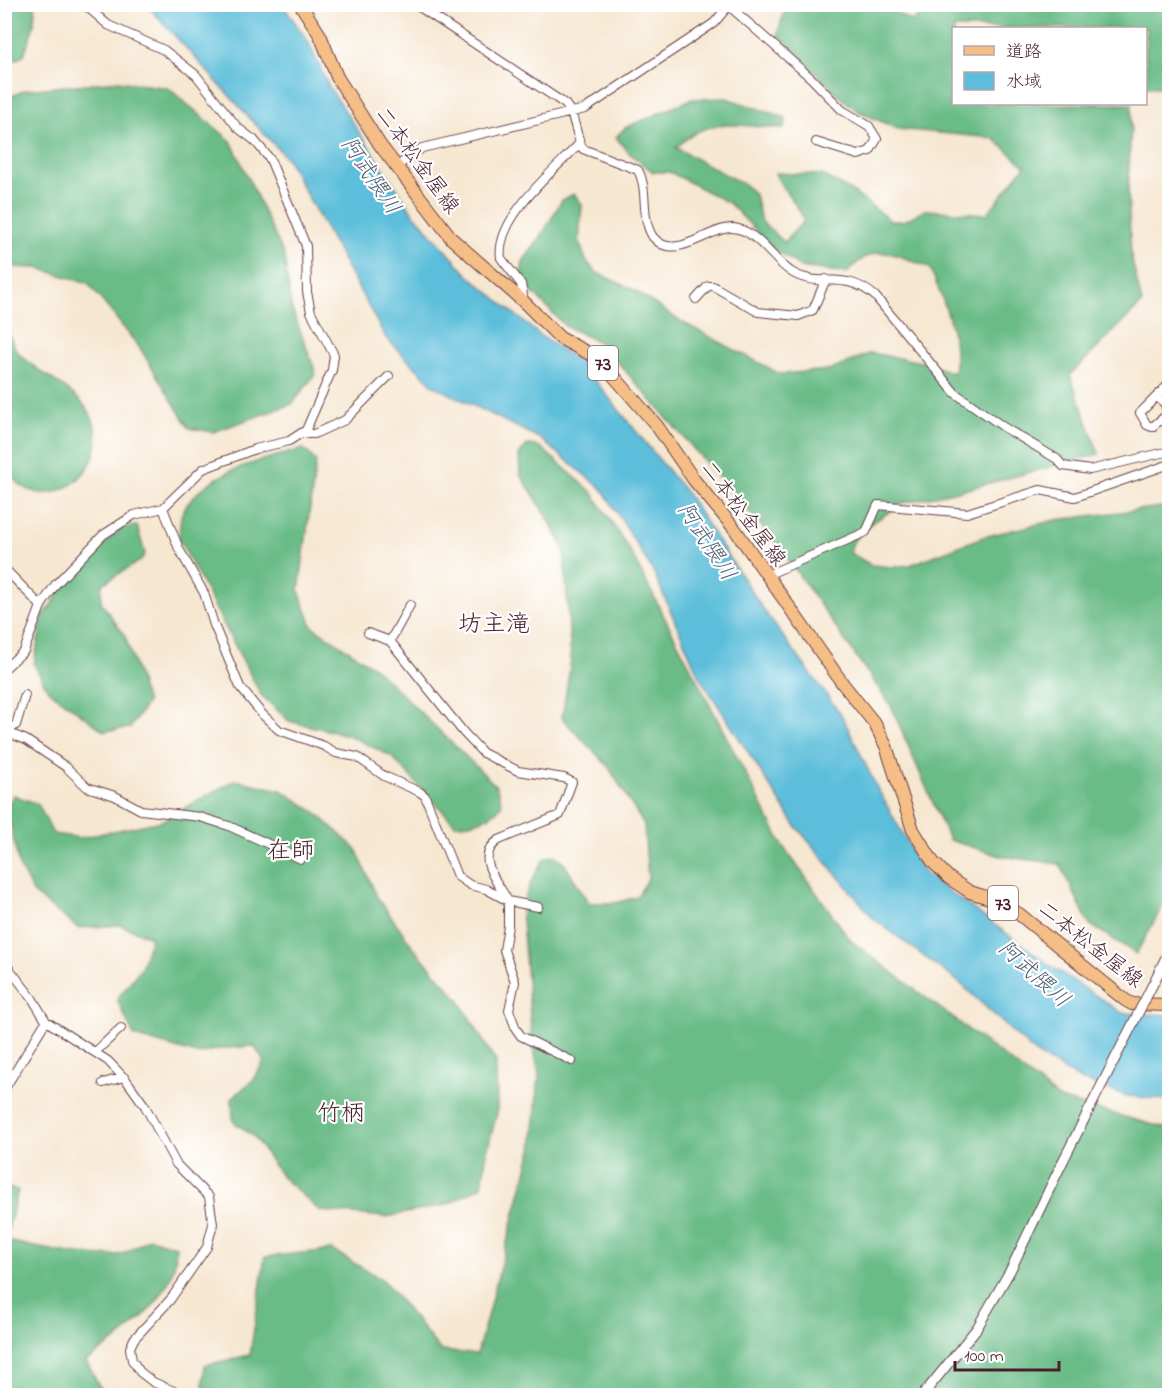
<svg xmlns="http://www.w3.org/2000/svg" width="1174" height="1400" viewBox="0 0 1174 1400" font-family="'Indie Flower','Klee One',sans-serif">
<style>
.forest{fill:#6bbc87;stroke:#5a6e59;stroke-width:1.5}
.water{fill:#5cbeda;stroke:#536e82;stroke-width:1.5}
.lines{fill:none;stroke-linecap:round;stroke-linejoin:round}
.minor-casing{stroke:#643d44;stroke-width:10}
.tertiary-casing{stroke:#643d44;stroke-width:11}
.primary-casing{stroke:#643d44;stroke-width:14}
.minor{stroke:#fff;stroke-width:8}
.tertiary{stroke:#fff;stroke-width:9}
.primary{stroke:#f6be87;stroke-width:12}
.tertiary-bridge-casing{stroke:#643d44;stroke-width:11;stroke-linecap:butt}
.tertiary-bridge{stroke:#fff;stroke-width:9}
.labels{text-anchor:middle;stroke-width:4.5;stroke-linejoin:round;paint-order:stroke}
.shield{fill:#fff;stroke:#80626b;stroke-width:1.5}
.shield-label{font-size:20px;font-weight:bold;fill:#4a1f2b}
.street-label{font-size:21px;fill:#4a1f2b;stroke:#fff}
.water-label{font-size:22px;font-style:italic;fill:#515f71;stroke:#fff}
.quarter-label{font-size:24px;fill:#4a1f2b;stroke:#fff}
</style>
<rect width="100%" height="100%" fill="#fff"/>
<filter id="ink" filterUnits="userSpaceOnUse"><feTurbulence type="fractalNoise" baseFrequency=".0167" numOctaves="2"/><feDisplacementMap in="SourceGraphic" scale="12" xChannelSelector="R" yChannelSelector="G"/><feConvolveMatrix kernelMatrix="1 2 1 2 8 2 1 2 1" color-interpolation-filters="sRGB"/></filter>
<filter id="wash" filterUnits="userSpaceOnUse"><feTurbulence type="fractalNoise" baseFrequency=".008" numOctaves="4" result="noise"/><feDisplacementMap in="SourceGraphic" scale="24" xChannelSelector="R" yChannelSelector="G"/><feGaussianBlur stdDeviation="1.35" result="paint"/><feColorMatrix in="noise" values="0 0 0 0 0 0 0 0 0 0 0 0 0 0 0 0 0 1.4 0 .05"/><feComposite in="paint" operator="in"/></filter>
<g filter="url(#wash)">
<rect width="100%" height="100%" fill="#f6e7d0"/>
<path class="forest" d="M4,5H35L34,25L24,55L5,66Z
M792,5H883L913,22L919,15L917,5H1169V90L1160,87H1146V28H954V104H1132L1128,192L1131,256L1142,303L1070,375L1099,454L971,488L903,503L864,528L853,542L850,553L871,565L891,567L910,565L983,537L1056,520L1169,506V895L1136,954L1089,924L1060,864L1001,856L949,840L891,706L778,545L601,343L565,326L533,293L521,274L523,261L539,240L562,200L574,194L582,205L579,241L586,261L597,273L632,289L680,321L780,374L831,370L871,353L922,362L954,373C960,337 944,302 930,268C894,254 876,240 847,273L801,267L774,249L729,203L670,172H653L629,153L616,137L625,128L692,99L726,98L786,118L784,128C742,128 709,113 676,148L745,185L755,195L761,221L784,242L804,221C799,203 782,192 775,173L822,175L854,193L891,221H904L925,210L987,214L1025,166L993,138L898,129L858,111L839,96L778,34L784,12Z
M118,81L168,88L231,141L284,255L291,307L316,373L292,404L213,432L189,428L140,348L88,283L37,268L10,267L5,281V99L25,90Z
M4,317C8,327 10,343 17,351C40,379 89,390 96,431C103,474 50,514 16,481C11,476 8,467 5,461Z
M527,445L540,447L592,492L630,551L783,846L851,941L1060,1099L1169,1129V1395L207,1396L203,1386L205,1365L250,1355L265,1257L332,1250L383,1280L441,1351L477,1354L532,1150L539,1075L532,1039L521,909L531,882L544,859L554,855L562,860L589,903H615L637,897L648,879L644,825L608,766L562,718L571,660L564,549L546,514L520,474L519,455Z
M304,449L316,461L299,591L312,626L375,668L496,786L502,804C491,820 474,824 455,824L391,756L348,735L289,721L261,695L179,539C180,531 179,518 183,511C207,470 262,460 304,449Z
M137,526L145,554L140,561L102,584L101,602L125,636L147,703L130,728L104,731L48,690L34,664L42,618L67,582L89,558L123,527Z
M235,780L281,790L314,811L356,849L377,897L413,947L459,1000L496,1062L497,1113L487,1151L482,1186L446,1205L386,1217L320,1211L282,1177L255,1138L233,1121L232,1098L255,1078L264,1061L254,1046L225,1048L197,1054L134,1036L117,999L141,968L151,937L120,925L78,928L34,894L19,866L7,808L13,795L38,804L53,834L80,838L162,821Z
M5,1187L18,1190L5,1240C29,1247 99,1260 121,1254C131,1251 141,1242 150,1238L176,1246C178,1298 124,1335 86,1361L104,1395H5Z"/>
<path class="water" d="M147,5H283L308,41L329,87L413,213L467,274L542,337L580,362L687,494L767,615L842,716L875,784L925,874L1058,971L1122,1013L1169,1015V1100L1127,1096L1081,1080L1035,1053L961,984L874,919L795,825L699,676L653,571L603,490L539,438L434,386L386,338L287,159Z"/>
</g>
<g filter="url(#ink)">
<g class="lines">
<defs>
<path id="minor" d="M415,4L565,104C576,116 575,135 583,149L638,170C649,190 640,218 653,237C674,263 708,228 731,228C757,228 772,261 793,273C821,289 843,269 875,296L955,393L1005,428L1057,459L1063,466L1090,470L1170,451
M729,6L811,78L842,110L869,126L877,139L870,151L858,155L816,142
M396,167L422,148L585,109L714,23L730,4
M696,299L708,286H713L758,312L798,316L813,310L826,279
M524,302L521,284L501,258C495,218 555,170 580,143
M1157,397L1165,404L1168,414L1152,427L1147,425L1140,413L1166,387H1170
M301,434H314L345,420L389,376
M163,508L179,549L204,593L214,625L240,687L262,714L279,730L324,746L336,753L357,757L384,776L420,792L425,796L457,876L470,885L486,889L508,901V926L504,950L515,982L509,1010L516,1029L521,1036L572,1061
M4,568L41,606
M767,575L866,532L878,505L967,513L1040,490L1075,497L1170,464
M368,633L390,641L464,733L483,753L518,771L564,778L572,782L560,815L499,840C473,857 498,882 508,901L538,907
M390,641L410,605
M4,669L24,651L41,606L55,585L103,535L134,515L163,508L203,469L255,449L289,441L306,430L332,370L334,355L311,312L307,292L306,246L270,159L254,140L238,128L196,75L164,50L108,25L84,4
M4,731L26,740L66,767L87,787L115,796L141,810L200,817L229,826L301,859
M6,732L16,725L25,695
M4,962L32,998L46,1021L108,1061L127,1081L145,1106L176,1164L209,1197L213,1224L207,1247L170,1300L134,1339L130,1348L132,1360L140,1372L153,1382L185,1396
M95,1052L121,1028
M103,1083L124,1077
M4,1090L46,1021"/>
<path id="tertiary" d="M1155,980L1170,949
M922,1396L977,1328L1010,1271L1062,1163"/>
<path id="primary" d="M300,4L320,35L337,77L380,145L452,239L524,302L560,338L599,359L657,426L694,480L734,528L843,684L875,724L886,746L913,830L933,862L949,878L970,892L999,901L1019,914L1125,1000L1132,1004L1170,1005"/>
</defs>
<use href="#minor" class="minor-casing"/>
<use href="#tertiary" class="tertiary-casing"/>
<use href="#primary" class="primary-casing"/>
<use href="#minor" class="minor"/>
<use href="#tertiary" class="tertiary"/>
<use href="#primary" class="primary"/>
<defs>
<path id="tertiary-bridge" d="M1062,1163L1155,980"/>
</defs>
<use href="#tertiary-bridge" class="tertiary-bridge-casing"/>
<use href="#tertiary-bridge" class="tertiary-bridge"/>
</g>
</g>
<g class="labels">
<g class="shield">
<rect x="588" y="346" width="30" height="34" rx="4.5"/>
<rect x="988" y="886" width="30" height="34" rx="4.5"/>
</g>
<g class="shield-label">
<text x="603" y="370">73</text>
<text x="1003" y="910">73</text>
</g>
<g class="street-label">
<text transform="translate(418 160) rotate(54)" y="7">二本松金屋線</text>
<text transform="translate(744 513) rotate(53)" y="7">二本松金屋線</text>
<text transform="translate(1091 944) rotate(38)" y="7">二本松金屋線</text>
</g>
<g class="water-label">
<text transform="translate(372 175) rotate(56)" y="8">阿武隈川</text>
<text transform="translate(708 541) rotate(57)" y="8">阿武隈川</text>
<text transform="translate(1035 973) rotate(42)" y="8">阿武隈川</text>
</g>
<g class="quarter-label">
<text x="494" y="631">坊主滝</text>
<text x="291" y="858">在師</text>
<text x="341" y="1120">竹柄</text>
</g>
</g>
<rect width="1174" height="1400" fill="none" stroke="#fff" stroke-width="24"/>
<rect x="952" y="27" width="195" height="78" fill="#ffffff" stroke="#b7a5aa" stroke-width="1.5"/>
<rect x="964" y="46" width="30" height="9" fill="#f6be87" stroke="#b7a5aa" stroke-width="1.5"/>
<text x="1006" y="57" font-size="18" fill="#4a1f2b">道路</text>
<rect x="964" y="72" width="30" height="18" fill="#5cbeda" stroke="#b7a5aa" stroke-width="1.5"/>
<text x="1006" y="87" font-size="18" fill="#4a1f2b">水域</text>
<path d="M955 1361v9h104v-9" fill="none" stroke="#4a1f2b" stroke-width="3"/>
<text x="964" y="1361" font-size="18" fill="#4a1f2b" stroke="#ffffff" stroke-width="4.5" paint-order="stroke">100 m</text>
</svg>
